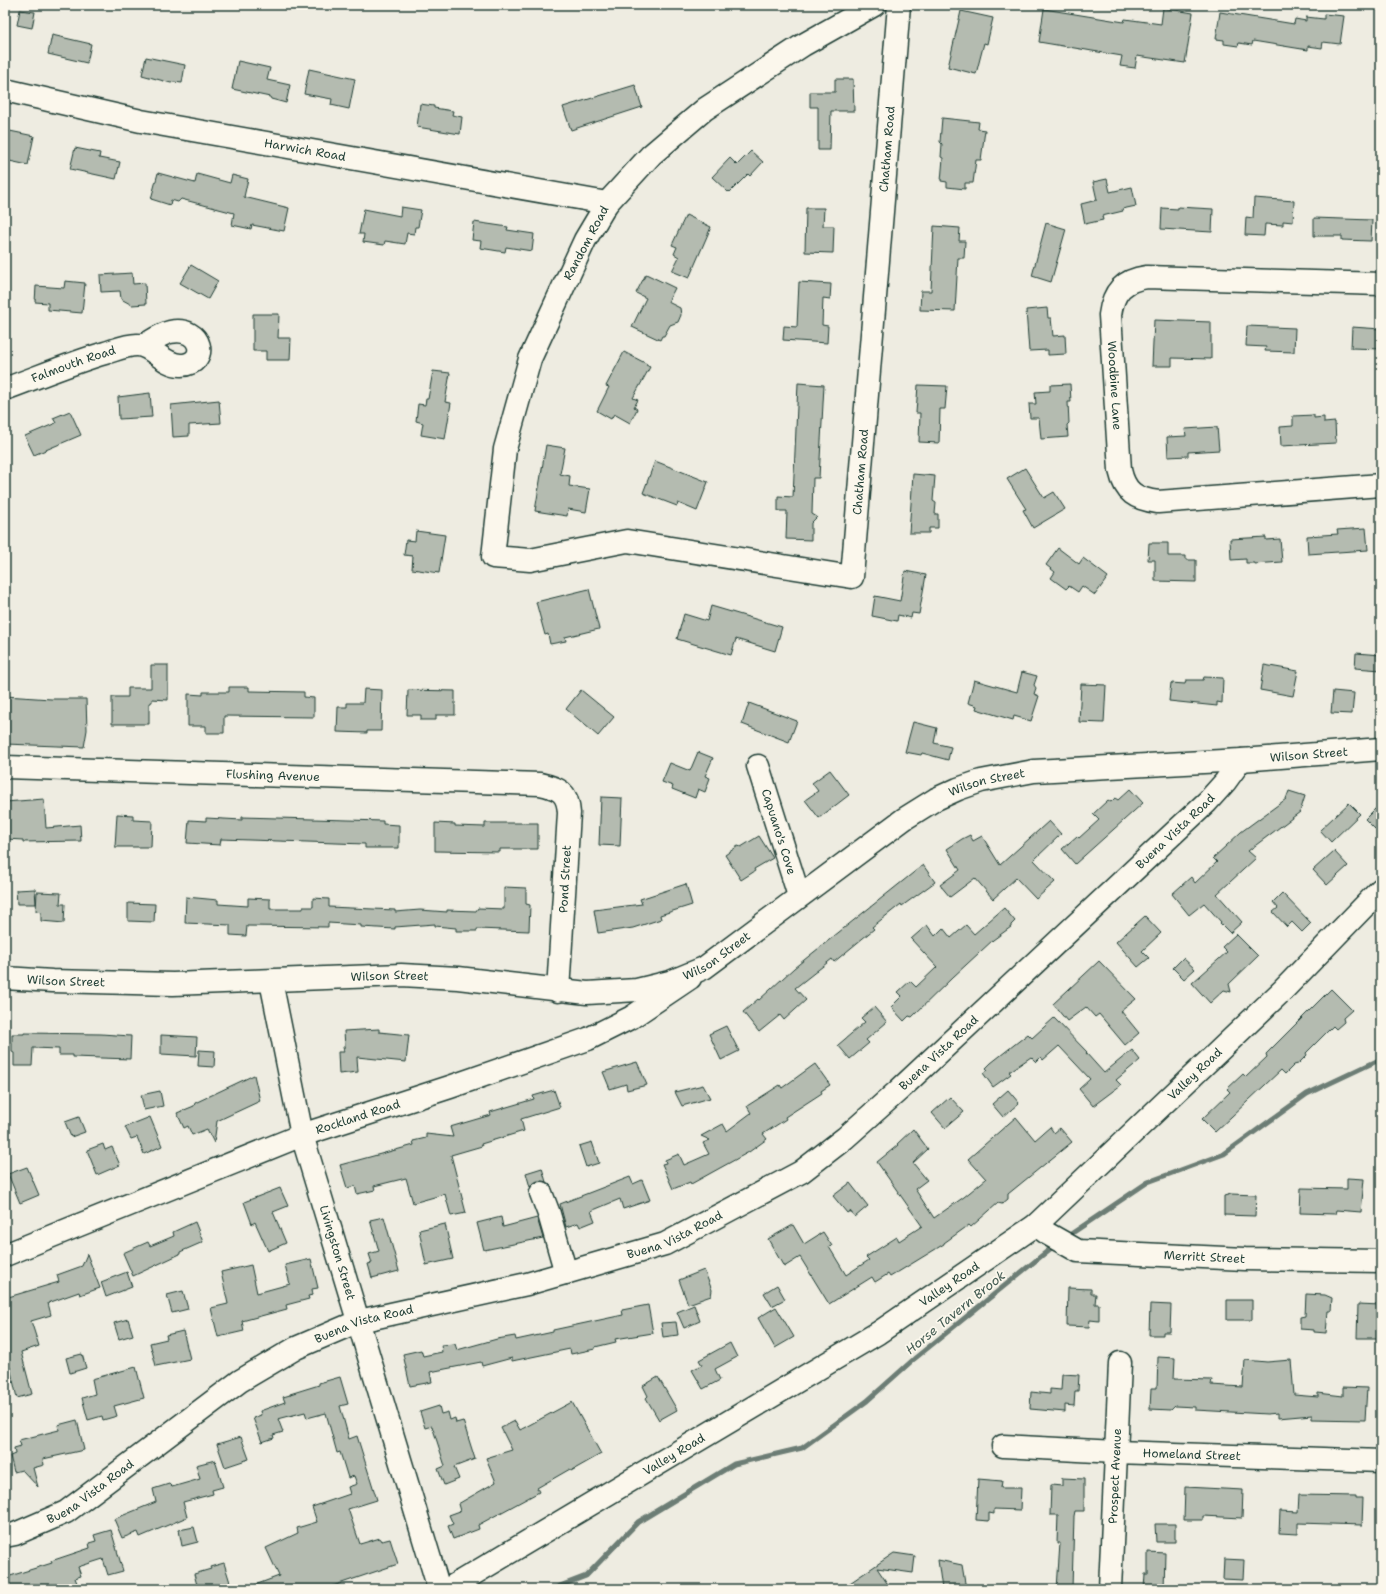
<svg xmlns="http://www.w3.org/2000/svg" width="1386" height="1594" viewBox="0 0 1386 1594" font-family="'Shantell Sans',sans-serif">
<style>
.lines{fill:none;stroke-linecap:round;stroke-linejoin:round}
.stream{stroke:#6c7d74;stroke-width:5}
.building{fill:#b4bbb0;stroke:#1f3d34}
.minor-casing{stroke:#1f3d34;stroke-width:25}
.major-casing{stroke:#1f3d34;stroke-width:25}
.minor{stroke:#fbf7ec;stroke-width:22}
.major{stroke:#fbf7ec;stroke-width:22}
.labels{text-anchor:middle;stroke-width:3.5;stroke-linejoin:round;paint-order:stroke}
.street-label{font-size:12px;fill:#1f3d34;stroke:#fbf7ec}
.water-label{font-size:13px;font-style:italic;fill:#455d54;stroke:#fbf7ec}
</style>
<rect width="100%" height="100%" fill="#eeece1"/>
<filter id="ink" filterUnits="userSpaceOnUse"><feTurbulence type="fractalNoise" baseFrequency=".025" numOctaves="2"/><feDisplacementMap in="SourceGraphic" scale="8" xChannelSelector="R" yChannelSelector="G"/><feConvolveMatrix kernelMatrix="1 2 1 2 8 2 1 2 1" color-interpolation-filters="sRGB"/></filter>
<g filter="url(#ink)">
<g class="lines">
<path class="stream" d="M1065,1238L1148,1182L1224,1154L1307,1094L1381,1059
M552,1589L586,1576L638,1522L734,1464L802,1448L867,1401L914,1359L1055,1245"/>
</g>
<path class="building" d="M1163,8L1193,13L1185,63L1137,56L1135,68L1120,66L1122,56L1039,42L1044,9L1124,22L1125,19L1161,24Z
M20,10L35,12L32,28L17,25Z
M961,11L993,18L987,44L984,43L976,74L948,67Z
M1220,12L1294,24L1295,19L1306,21V17L1324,19V14L1344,16L1340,44L1323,42L1322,48L1308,46V50L1253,41L1252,45L1239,43L1238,46L1224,44V40L1216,39Z
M52,35L91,44L87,63L48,54Z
M146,57L185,65L182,83L174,82L171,83L142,75Z
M238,61L270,68L267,80L290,85L286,103L271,99L270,97L232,89Z
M309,69L355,79L349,109L331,105L332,99L304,94Z
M835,79H853L854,111H831L830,150H818V107H810V92H835Z
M635,85L642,107L571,130L563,107Z
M420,104L434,106V108L453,111L452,115L462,117L460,134L417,127Z
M942,118L979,122L978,129L985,130L981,160H976L973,183H965V189L947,187V182L941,181L943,158L941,157L942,144L940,142Z
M5,130L34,136L28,165L5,160Z
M75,148L100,153L99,158L120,162L116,179L70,169Z
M751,151L763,162L750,176L748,174L730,192L729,191L728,192L712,177L730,158L737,165Z
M158,173L195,183L197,174L230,183L232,175L248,179L244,197L289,208L284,231L252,225L251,229L232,225L234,213L181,199L178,202L171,200L170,205L151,199Z
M1107,179L1110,192L1132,187L1136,206L1122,209L1123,211L1102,216L1103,220L1085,224L1081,204L1097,200L1093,182Z
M1254,198L1294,201L1293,222L1283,221V225L1265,224L1264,236L1245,235L1246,217L1253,218Z
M401,207L421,210L418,227H415L414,234L407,233L405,244L385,241L384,245L363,242L364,234H359L364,209L400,216Z
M1178,207L1213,209L1212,232L1161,229L1162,208L1178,209Z
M806,208H824L823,226H834L833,253L805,252Z
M686,215L711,227L689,278L672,271L679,257L674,254L677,247L672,245Z
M1314,218L1372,220L1371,241L1342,240V236H1314Z
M474,222L508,227L507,230L534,234L532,251L506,247L505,252L480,248L481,241L472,240Z
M1046,223L1066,229L1051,282L1032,276Z
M934,226L960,228L959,241H965L964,258H958L955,311L920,310L921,291H931Z
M191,265L218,281L208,299L180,283Z
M132,273L133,284L145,283L146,304L132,305L121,299L120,291L101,292L100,275Z
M646,274L675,288L668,302L680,308L681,315L678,322L670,325L664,336H662L660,340L632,327L646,298L636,293Z
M65,281L85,283L82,313L48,310V303L35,302L36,286L64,288Z
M799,282L831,284L830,299L823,298L822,325L828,326L827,343L783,340L784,326L797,327Z
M1047,308L1048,318H1051L1053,336L1065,335L1066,354L1048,355V350L1029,351L1026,310Z
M253,314H279L278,338H291L290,360H266V351H253Z
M1154,320L1211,322V359L1172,358V366H1152Z
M1247,326L1295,328L1294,352L1265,351L1266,347L1246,346Z
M1352,327L1381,329V349L1351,348Z
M624,352L647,364L646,365L650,367L633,398L638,400L634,407L637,409L630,423L614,414L611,419L597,411L609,387L606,386Z
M433,371L450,373L445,402L451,403L445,439L421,435L423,423L416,421L418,404L425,405L426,399H428Z
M798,383L824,385L819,478H813L812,514L817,517L811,523V540L786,539L787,511H778V496L793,497Z
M1070,384L1071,402H1068L1069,423L1067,425L1068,437L1041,439L1039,418H1030L1029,404H1036L1035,392L1050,391V385Z
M918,385L947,386L945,409H940L939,443L919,442L920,413H916Z
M150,393L152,417L119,419L118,397Z
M219,400L221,423L189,425V436L173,437L171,405Z
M70,411L81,435L34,455L25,436L56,423L53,418Z
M1314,415V418L1324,417V423L1335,422L1336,443L1281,446L1280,427L1293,426V416Z
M1217,427L1219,450L1188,452V456L1168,457L1167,437L1186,436L1185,429Z
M546,445L565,448L560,474L570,476L569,486L590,489L586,512L568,509L567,516L535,511Z
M655,461L708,482L697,511L678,503L677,506L643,493Z
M1025,468L1044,498L1054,492L1065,509L1033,528L1023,510L1026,509L1007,479Z
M913,474L935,476L933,501L936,503L935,514H938V528H929V533H909Z
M1366,528L1368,550L1308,554L1307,536L1338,534L1337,530Z
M416,531L445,535L439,573L412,569L413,556L404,555L406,540L415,541Z
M1266,537V540L1280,539L1282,562L1254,564V563H1246V559L1231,560L1230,539Z
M1149,543H1168V556H1186V560H1196V582L1155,581V560H1148Z
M1058,548L1079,564L1083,558L1108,577L1095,595L1082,586L1078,592L1069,586L1066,589L1051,578L1055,572L1046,565Z
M905,571L926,575L919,614L912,613L911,618L898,615L897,621L872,616L875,596L900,601Z
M589,589L599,629L565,637L566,641L550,644L548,634L545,635L536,602Z
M711,606L782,627L775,651L736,639L731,655L677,639L684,614L707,621Z
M1356,653L1381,655V670L1355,668Z
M151,665H168V700L152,699V702L149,703V724H112V697H128V688H151Z
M1264,665L1298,671L1293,696L1260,690Z
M1022,672L1037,676L1034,685L1036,688L1034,694L1039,696L1031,721L1014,716L1013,720L976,709L977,706L968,703L974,680L1017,692Z
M1204,677L1223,678L1222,703L1217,702V706L1169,701L1171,683L1185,684L1186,680H1203Z
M1081,684L1106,685L1104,723L1079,722Z
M229,687H249V691L304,692V697L314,698V717L224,716V733H206V726H188V694L203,695V692H229Z
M364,689L382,690L381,731H367V733L337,732L338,707H347V703H363Z
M408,690L455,691V715H436V720H421V715H407Z
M581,690L614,717L598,736L566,709Z
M1333,691L1354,693L1352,714L1331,713Z
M5,696L51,699H86L87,730L84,747L5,744Z
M749,703L797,721L789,742L742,724Z
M913,722L937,728L934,743L951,747L948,760L922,753L921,755L905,752Z
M698,752L713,758L705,776L710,778L705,792L698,789L695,798L672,789L673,786L662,782L670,763L690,771Z
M830,770L849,795L819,818L805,800L818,791L812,783Z
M1130,789L1143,803L1075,864L1062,849L1077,836L1079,838L1099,820L1093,814L1108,800L1111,802L1115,798L1118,800Z
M1289,791L1305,796L1300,812L1248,851L1256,858L1217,894L1242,922L1230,933L1220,923L1221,922L1204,903L1189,915L1172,894L1191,877L1195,883L1217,862L1213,858L1241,832L1286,799Z
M601,797L622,798L620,846L599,845Z
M44,799L46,828L80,825L81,841L23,842V840L5,839V802Z
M1349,803L1360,814L1331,842L1320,830Z
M1381,803V835L1365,819Z
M117,814L133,815V820L152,821L151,847H115Z
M242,817L383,821V824L399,825V848H365V844L221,839L220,845L187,843L189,820L206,821V818L242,820Z
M1049,821L1061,834L1034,860L1055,882L1036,899L1016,878L993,899L975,878L950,897L940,885L960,870L947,849L962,839L970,835L973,841L982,836L1000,865Z
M435,823L455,824V826L485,827V823H538V849H500V852L435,851Z
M759,836L773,858L754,869L755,871L741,880L725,855L738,846L741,847Z
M1334,851L1348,866L1327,885L1313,870Z
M923,865L935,882L902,906L901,904L872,927L874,929L834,962L832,959L795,988L806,1000L784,1020L780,1015L759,1032L743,1012L758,999L759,1000L794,968Z
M686,884L692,905L660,915L661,919L633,928L598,933L594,910L642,904L640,899Z
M504,887L526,888V904L530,905L529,931L477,929V931H456V928L435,926V924L395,927V929L361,927V925L328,923V927L247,926L246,936L230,935V925L185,923L186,897L218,900V904L248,906V898L270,899V909H303V907H313V898L329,899V907L395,910V912L420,910L447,912V910L476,911L478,908L504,909Z
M35,889L36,904H17L16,890Z
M37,892L61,893L60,904H65L64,923L41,921V912L36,911Z
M1282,893L1311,923L1302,932L1292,922L1287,927L1273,912L1278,908L1273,902Z
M128,903L155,904L154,922L128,921Z
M1004,908L1015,921L1011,925V927L993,940L953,977L912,1017L909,1016L904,1021L891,1007L902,996L898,992L910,981L916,987L937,967L911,939L927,925L935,936L943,928L951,938L966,925L974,934Z
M1145,916L1161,933L1142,951L1149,958L1138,967L1116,942Z
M1236,934L1258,956L1229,984L1231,992L1224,990L1210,1003L1192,983L1227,952L1222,947Z
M1183,958L1195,969L1184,979L1173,968Z
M1099,961L1136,999L1121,1011L1139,1033L1125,1045L1099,1014L1095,1017L1086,1007L1067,1021L1053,1004Z
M1331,989L1352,1010L1343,1018L1344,1022L1336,1029L1333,1026L1306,1053L1307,1055L1298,1064L1294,1065L1285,1074L1281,1070L1215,1132L1202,1119L1230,1092L1227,1089L1243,1074L1246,1077L1267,1057L1266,1054Z
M874,1007L887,1022L866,1040L869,1043L850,1059L838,1045L865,1022L861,1018Z
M1054,1018L1087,1052L1086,1053L1104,1073L1132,1050L1140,1060L1116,1080L1121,1085L1093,1106L1079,1089L1090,1079L1059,1046L1043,1060L1041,1057L1036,1062L1031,1057L1009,1072L1011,1074L993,1087L983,1073L988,1070L986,1068L991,1063L1028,1034L1032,1038Z
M726,1026L739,1051L721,1060L709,1034Z
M379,1029V1032L409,1035L406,1062L357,1057L358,1072L339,1074L338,1052H344L343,1047H345L344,1031Z
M24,1033L101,1034L131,1036L130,1059L73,1057V1055H59V1049L33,1048L32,1066H14V1053L12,1052V1034H24Z
M161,1035L197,1037L196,1056L161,1054Z
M199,1050L215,1051L214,1067L198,1066Z
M637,1062L647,1085L627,1090L626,1084L610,1089L603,1072Z
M815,1064L830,1085L821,1091L822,1093L785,1117L786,1119L763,1134L767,1139L749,1152L691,1184L690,1182L673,1189L662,1164L666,1163L665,1160L679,1154L684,1165L709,1154L703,1143L710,1140L701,1136L723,1124L727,1131L751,1113L747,1106L780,1085L782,1088Z
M254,1075L260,1101L217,1121L214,1143L207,1129L192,1135L188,1126L184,1128L177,1113L194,1106L195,1103Z
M703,1085L710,1098L682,1106L675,1092Z
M554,1090L560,1107L521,1119L524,1131L481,1144L482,1146L451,1155L466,1213L451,1216L445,1194L413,1203L406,1178L374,1186L375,1190L357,1194L355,1186L347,1188L340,1165L414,1145L413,1141L426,1138V1134L453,1137L450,1127L491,1115L490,1112L534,1099L533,1096Z
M1008,1090L1019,1103L1003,1117L992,1104Z
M160,1091L163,1106L144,1110L141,1095Z
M950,1097L964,1112L945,1128L932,1113Z
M79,1117L85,1132L71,1137L65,1122Z
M150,1117L162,1146L144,1154L137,1137L131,1139L125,1127Z
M1016,1117L1035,1140L1050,1127L1054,1133L1060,1128L1072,1142L1008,1194V1199L1002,1204L998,1203L971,1227L969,1225L944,1243V1244L890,1277L888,1274L875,1282L872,1277L829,1304L800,1257L784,1267L768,1239L793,1225L804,1244L823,1232L832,1246L829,1247L846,1275L869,1260L866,1257L897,1237L899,1241L922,1226L877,1162L898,1145L897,1144L913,1129L928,1149L913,1163L927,1180L915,1189L934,1218L964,1197L986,1179L968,1159Z
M592,1142L599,1163L586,1167L579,1146Z
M103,1144L105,1150L112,1147L120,1165L97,1175L87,1150Z
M27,1167L39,1195L20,1203L8,1174Z
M542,1168L546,1182L537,1181L530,1187L526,1173Z
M630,1177L633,1184L642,1180L650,1200L623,1209L620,1199L591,1211L595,1221L580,1227L578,1223L566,1227L560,1204Z
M1347,1178L1364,1179L1361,1212L1336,1210L1335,1214L1300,1213L1301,1188L1347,1189Z
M850,1183L868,1206L855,1217L850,1211L847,1213L833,1196Z
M280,1188L288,1206L273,1212L286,1243L268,1251L255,1222L252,1224L244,1202Z
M1231,1194L1256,1195L1255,1216L1224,1215V1196Z
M384,1217L399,1271L372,1278L368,1264L372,1263L369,1254L379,1251L370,1220Z
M501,1217L503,1227L537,1218L543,1238L484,1250L477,1223Z
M195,1222L203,1242L180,1252V1254L133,1276L123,1253L148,1242L150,1246L174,1236L173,1232Z
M445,1224L453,1259L426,1265L419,1230Z
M87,1254L100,1288L80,1295L79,1292L48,1303L51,1315L31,1321L39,1346L21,1352L32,1394L17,1398L10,1367L9,1368L5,1355V1298L59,1282L57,1275L82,1266Z
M311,1259L318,1288L312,1289L313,1295L308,1296L309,1299L286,1305L287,1309L242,1321L244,1331L218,1337L211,1308L228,1304L221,1272L251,1265L257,1293L290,1284L285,1265Z
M704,1270L712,1290L711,1296L688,1304L679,1280Z
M127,1272L132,1287L106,1297L101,1282Z
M777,1285L785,1299L772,1306L764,1293Z
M1068,1288L1091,1289V1294H1096L1095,1304H1099V1321L1090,1320L1089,1327L1067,1326Z
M183,1291L188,1309L172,1313L167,1295Z
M1306,1294L1325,1295L1332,1298L1331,1311H1328L1326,1333L1314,1332V1330L1300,1329V1317L1305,1316Z
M1227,1300H1252V1320H1227Z
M1150,1304L1171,1305L1170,1332H1163V1335H1149Z
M1358,1304L1381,1305V1338H1357Z
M648,1305L653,1333L615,1339L616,1342L595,1347V1349L571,1354L570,1349L512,1361V1358L482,1366L481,1362L430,1372L432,1382L410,1386L403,1354L421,1350L423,1356L442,1352L441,1345L455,1344L457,1350L497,1339L515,1336L516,1340L553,1332V1330L623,1315L622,1310Z
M694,1305L700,1321L684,1328L677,1312Z
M776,1307L794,1337L775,1348L758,1318Z
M128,1319L133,1335L119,1339L114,1323Z
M676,1322L678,1335L663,1337L661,1323Z
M183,1331L190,1359L156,1366L150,1343L167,1339L166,1335Z
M730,1343L737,1357L715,1369L720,1380L703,1389L692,1370L702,1365L699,1360Z
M82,1354L86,1368L70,1373L66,1358Z
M1158,1357L1175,1358L1174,1379L1212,1380L1211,1385L1243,1387L1245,1360L1267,1362L1291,1360L1294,1395L1318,1397V1393L1343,1396V1387L1367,1388L1365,1420L1312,1419V1415L1278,1418V1413L1267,1414L1195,1410V1407L1175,1406L1171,1410L1150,1409L1151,1388H1157Z
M136,1367L144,1398L114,1406L117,1416L103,1420L102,1416L88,1420L82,1398L95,1394L92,1379Z
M1062,1374L1079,1375L1078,1391H1075L1074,1406L1065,1405V1412L1030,1409L1031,1392L1050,1394V1389L1061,1390Z
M340,1377L348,1404L340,1406L349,1439L357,1436L377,1500L348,1509L360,1544L380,1538L382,1541L390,1539L398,1564L324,1589H248L247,1588L279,1576L266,1548L298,1533L297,1528L317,1522L312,1507L350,1494L348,1487L357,1484L354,1476L348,1478L340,1452L337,1453L326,1413L307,1418L305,1412L278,1419L283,1432L273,1435L274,1438L262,1442L253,1418L261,1415L260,1411L285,1402L283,1397L290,1395V1394L319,1385V1383Z
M658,1377L677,1410L659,1420L646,1398L648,1396L643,1386Z
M572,1402L601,1454L571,1471L570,1469L537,1488L539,1492L478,1525L479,1529L453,1539L448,1526L453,1524L449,1515L460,1511L458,1504L496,1482L486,1458L512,1450L501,1428L515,1421L520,1430Z
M439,1406L441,1414L448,1412L450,1420L455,1418L456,1423L463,1421L475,1459L454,1467L459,1479L444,1485L438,1469L445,1466L432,1426L425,1428L420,1412Z
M77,1420L84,1450L43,1459L44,1465L33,1468L38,1487L22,1470L14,1472L10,1456L15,1454L14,1448L21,1446L19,1440L59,1430L58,1425Z
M241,1437L249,1459L225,1467L217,1444Z
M215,1460L223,1487L212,1490L213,1494L183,1502L187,1517L140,1537L138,1532L122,1538L114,1519L156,1502L153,1489L169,1484L172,1487L200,1479L196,1465Z
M1062,1478L1084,1479V1511H1075L1074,1516L1072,1589H1057L1060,1543H1057L1058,1515H1050L1051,1485L1062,1486Z
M978,1479L1002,1481L1001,1488H1021L1020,1510L994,1509V1514L989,1513V1521L976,1520Z
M1185,1487L1243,1490L1242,1518L1203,1516V1520H1184Z
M1299,1495L1356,1496V1498H1363L1362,1525L1298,1523V1534L1279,1533L1280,1511L1298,1512Z
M1155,1524H1175V1542H1156Z
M194,1527L198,1542L182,1546L179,1530Z
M111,1530L123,1571L108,1575L103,1559L78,1567L81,1576L75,1578L77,1583L60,1589H11L7,1577L52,1563L51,1561L90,1548L89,1543L96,1541L94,1535Z
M1148,1552L1165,1553L1164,1589H1144L1145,1574H1148Z
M894,1553L915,1556L913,1573L877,1568L891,1589H841Z
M1224,1559L1244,1560L1243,1580L1223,1579Z
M938,1560L962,1565L966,1589H942Z
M224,1563L232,1589H198L194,1574L211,1569L210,1567Z"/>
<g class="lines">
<defs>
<g id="minor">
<path id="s1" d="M874,5L803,45L705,109L651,155L607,203L585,240L530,359L505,449L493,557L530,560L627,541L852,577L899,5"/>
<path id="s2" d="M5,90L141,121L607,203"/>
<path id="s3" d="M1381,284L1147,277C1123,280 1113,292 1110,315L1120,470C1125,493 1136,499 1158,502L1381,485"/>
<path id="s4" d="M5,389C38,377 71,363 105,353C115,350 126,345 137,345C152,345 163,365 181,365C210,364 203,325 170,332C161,334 152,341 143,346"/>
<path id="s5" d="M758,766L799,896"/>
<path id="s6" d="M5,767L540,784C559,788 568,792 569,813L558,991"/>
<path id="s7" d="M271,981L302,1135L439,1589"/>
<path d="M541,1193L549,1214L566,1273"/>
<path id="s8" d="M1036,1225L1048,1234L1078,1251L1245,1259L1381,1261"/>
<path id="s9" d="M5,1255L302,1135L450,1087L588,1039L632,1017L690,978"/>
<path id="s10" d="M1003,1446L1116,1452L1381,1461"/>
<path id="s11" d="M5,1536L15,1534L66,1512L240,1381L296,1348L359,1321L527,1284L665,1244L801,1172L845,1138L899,1090L1207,802L1225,782L1241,760"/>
<path id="s12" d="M448,1589L878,1333L1036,1225L1283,990L1381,889"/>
<path id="s13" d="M1110,1589L1120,1363"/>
</g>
<g id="major">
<path id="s14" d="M5,978L52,981L173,984L401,975L458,978L587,993L637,990L670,982L704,968L904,819L936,799L958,789L981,781L1034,771L1241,760L1381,749"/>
</g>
</defs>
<use href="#minor" class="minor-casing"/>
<use href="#major" class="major-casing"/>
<use href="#minor" class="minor"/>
<use href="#major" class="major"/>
</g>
</g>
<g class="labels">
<g class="street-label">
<text dy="4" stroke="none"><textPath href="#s1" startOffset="1504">Chatham Road</textPath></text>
<text dy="4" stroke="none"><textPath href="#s2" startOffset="306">Harwich Road</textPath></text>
<text transform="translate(586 243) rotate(-62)" y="4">Random Road</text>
<text dy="4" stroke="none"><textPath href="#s4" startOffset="73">Falmouth Road</textPath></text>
<text dy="4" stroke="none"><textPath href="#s3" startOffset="363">Woodbine Lane</textPath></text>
<text dy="4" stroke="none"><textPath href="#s1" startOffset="1180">Chatham Road</textPath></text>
<text dy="4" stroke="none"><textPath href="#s14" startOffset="1369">Wilson Street</textPath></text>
<text dy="4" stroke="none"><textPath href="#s6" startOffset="268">Flushing Avenue</textPath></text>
<text dy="4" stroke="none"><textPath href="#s14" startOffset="1045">Wilson Street</textPath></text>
<text dy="4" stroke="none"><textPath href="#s5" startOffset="69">Capuano's Cove</textPath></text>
<text dy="4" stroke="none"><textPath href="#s11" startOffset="1393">Buena Vista Road</textPath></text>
<text transform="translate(565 879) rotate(-87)" y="4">Pond Street</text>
<text dy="4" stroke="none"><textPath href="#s14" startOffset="721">Wilson Street</textPath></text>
<text dy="4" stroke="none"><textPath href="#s14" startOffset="385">Wilson Street</textPath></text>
<text dy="4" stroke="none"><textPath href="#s14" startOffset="61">Wilson Street</textPath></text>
<text dy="4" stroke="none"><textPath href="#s11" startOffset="1069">Buena Vista Road</textPath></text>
<text dy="4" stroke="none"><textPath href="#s12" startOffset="911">Valley Road</textPath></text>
<text dy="4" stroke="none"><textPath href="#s9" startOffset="379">Rockland Road</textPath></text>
<text dy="4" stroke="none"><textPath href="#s11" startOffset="745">Buena Vista Road</textPath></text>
<text dy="4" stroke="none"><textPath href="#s7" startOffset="280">Livingston Street</textPath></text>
<text dy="4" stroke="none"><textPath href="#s8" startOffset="176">Merritt Street</textPath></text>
<text dy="4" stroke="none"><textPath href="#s12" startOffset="587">Valley Road</textPath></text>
<text dy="4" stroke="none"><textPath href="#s11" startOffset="421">Buena Vista Road</textPath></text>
<text dy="4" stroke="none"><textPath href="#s10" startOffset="189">Homeland Street</textPath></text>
<text dy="4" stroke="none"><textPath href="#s12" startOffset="263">Valley Road</textPath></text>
<text dy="4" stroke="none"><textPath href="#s13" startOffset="113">Prospect Avenue</textPath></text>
<text dy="4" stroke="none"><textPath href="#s11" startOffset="97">Buena Vista Road</textPath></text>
</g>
<g class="water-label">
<text transform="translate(955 1312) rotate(-39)" y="5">Horse Tavern Brook</text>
</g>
</g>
<rect width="1386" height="1594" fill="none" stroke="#fbf7ec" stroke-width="20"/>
<rect x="10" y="10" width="1366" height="1574" fill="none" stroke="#1f3d34" stroke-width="1.5" filter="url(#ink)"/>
</svg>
